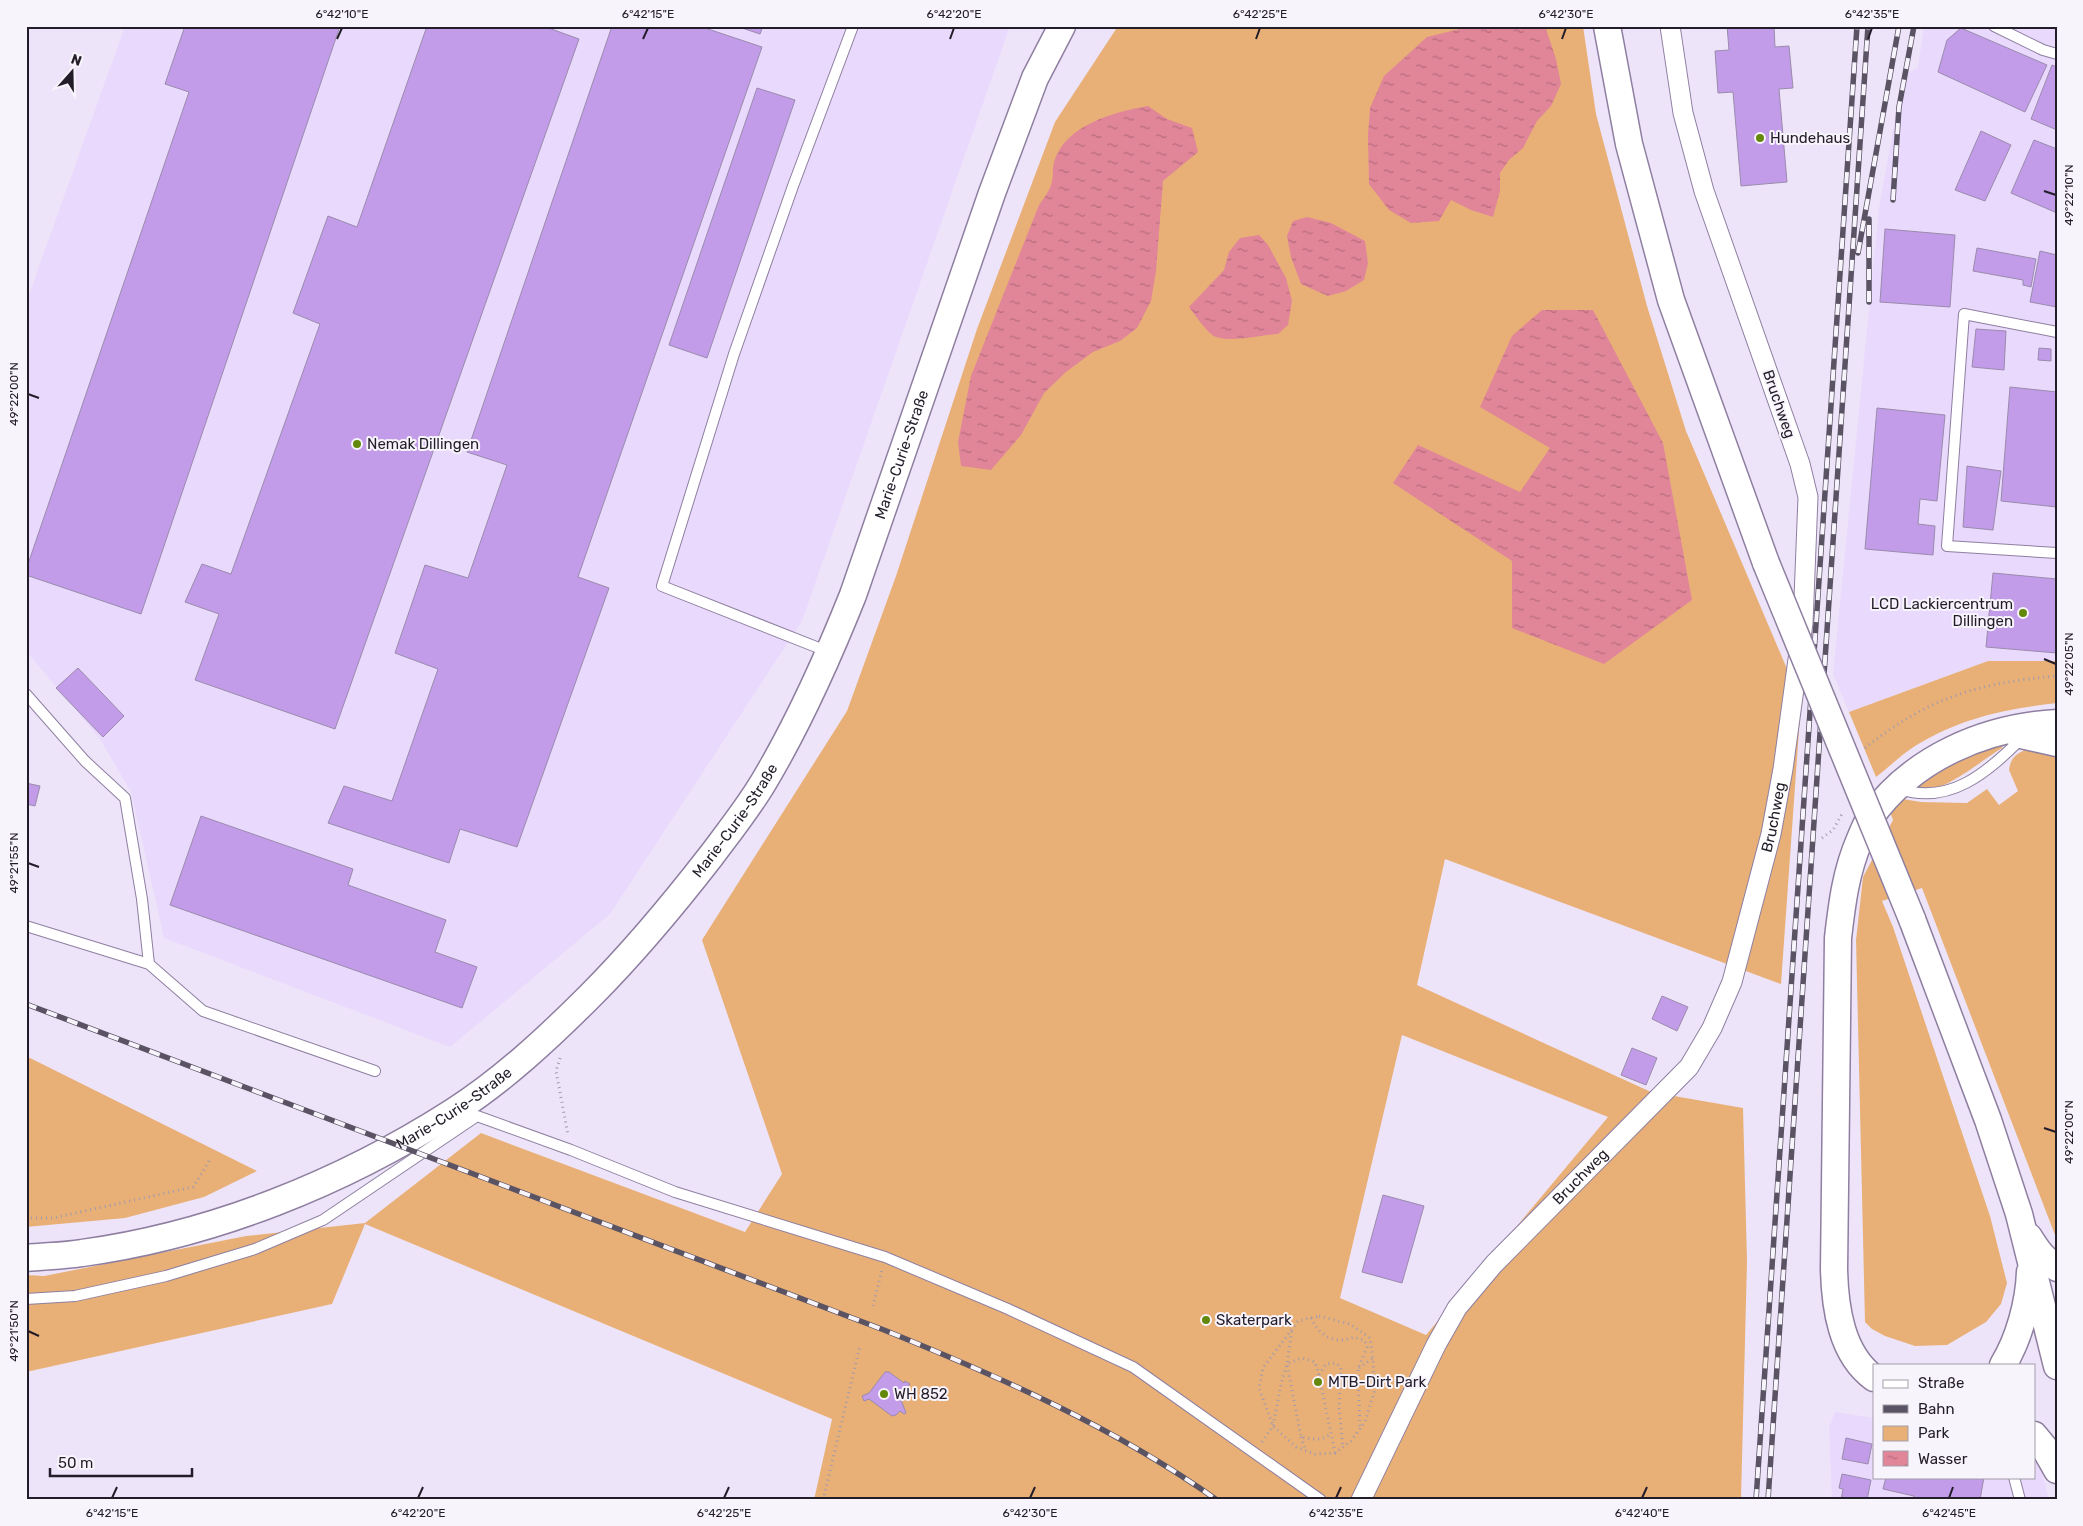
<svg xmlns="http://www.w3.org/2000/svg" width="2083" height="1526" viewBox="0 0 2083 1526" font-family="Rubik,sans-serif">
<style>
.built{fill:#e9d9fc}
.green{fill:#e8b077;fill-rule:evenodd}
.water{fill:url(#water-ripples)}
.building{fill:#c29ce9;stroke:#9a8bac}
.lines{fill:none;stroke-linecap:round;stroke-linejoin:round}
.service-casing{stroke:#8e7fa0;stroke-width:12}
.minor-casing{stroke:#8e7fa0;stroke-width:21}
.secondary-casing{stroke:#8e7fa0;stroke-width:29}
.path{stroke:#a39aad;stroke-width:3;stroke-dasharray:1 4;stroke-linecap:butt}
.service{stroke:#fff;stroke-width:10}
.minor{stroke:#fff;stroke-width:19}
.secondary{stroke:#fff;stroke-width:26}
.rail-casing{stroke:#5a5363;stroke-width:5.5}
.rail{stroke:#f8f4fc;stroke-width:4;stroke-dasharray:11;stroke-linecap:butt}
.secondary-bridge-casing{stroke:#8e7fa0;stroke-width:29;stroke-linecap:butt}
.secondary-bridge{stroke:#fff;stroke-width:26}
.ticks{fill:none;stroke:#231d2a;stroke-width:2}
.poi-dot{fill:#64880c;stroke:#f8f4fc;stroke-width:2}
.labels{text-anchor:middle;stroke-width:4;stroke-linejoin:round;paint-order:stroke}
.poi-label{font-size:15px;fill:#231d2a;stroke:#f8f4fc;text-anchor:start}
.street-label{font-size:15px;fill:#231d2a;stroke:#f8f4fc}
.neatline{fill:none;stroke:#231d2a;stroke-width:2}
.ticks-label{font-size:12px;text-anchor:middle;fill:#231d2a}
</style>
<defs>
<pattern id="water-ripples" width="26" height="14" patternUnits="userSpaceOnUse" patternTransform="scale(1.25)"><rect width="26" height="14" fill="#e18599"/><path d="M2 4q2-2 4 0t4 0M15 11q2-2 4 0t4 0" fill="none" stroke="#b66c7d"/></pattern>
</defs>
<rect width="100%" height="100%" fill="#eee4fa"/>
<path class="built" d="M125,26H1010L802,621L610,914L450,1047L164,938L131,792L100,739L26,651V303Z
M1924,26H2057V661H1988L1849,712L1833,674L1879,208L1903,75L1918,68Z
M1835,1412L1874,1418V1477H2034V1460L2041,1469L2049,1500H1832L1829,1427Z"/>
<path class="green" d="M1118,26H1583L1596,114L1647,306L1686,431L1801,702L1781,984L1445,859L1417,985L1651,1092L1743,1108L1747,1261L1741,1500H814L832,1419L365,1224L332,1304L26,1372V1275L44,1276L246,1236L365,1223L481,1133L745,1232L782,1174L702,940L847,711L896,576L977,329L1055,122ZM1402,1035L1608,1117L1426,1335L1340,1298Z
M1988,661H2057V703C2004,709 1961,718 1915,746C1901,755 1889,767 1876,777L1849,712Z
M2003,745L2002,748C1983,759 1941,796 1919,789L1918,787L1922,782L1968,755Z
M2035,747L2057,752V1237L2055,1235L1922,888L1882,901L1893,927L1990,1216L2007,1283L2001,1304L1986,1322L1947,1345L1915,1346L1885,1336L1872,1329L1865,1322L1856,940L1863,877L1893,820L1889,809L1903,799L1921,802L1967,803L1987,789L1999,805L2018,791L2009,770C2011,754 2021,751 2035,747Z
M26,1056L257,1171L204,1197L125,1218L26,1227Z"/>
<path class="water" d="M1472,26H1545L1556,59L1561,84L1551,106L1537,121L1523,148L1509,160L1500,173V191L1493,217L1471,210L1451,200L1439,221L1411,223L1389,210L1369,184L1368,135L1370,108L1384,76L1427,37Z
M1148,106L1167,119L1192,128L1198,152L1163,181L1156,271L1151,301L1137,328L1120,341L1093,352L1066,372L1044,393L1021,435L991,470L961,466L958,442L971,376L1039,205C1043,199 1049,192 1051,185C1054,178 1052,169 1054,162C1065,125 1114,112 1148,106Z
M1307,217L1331,223L1365,241L1368,263L1364,280L1346,291L1328,296L1301,284L1291,257L1287,236L1293,221Z
M1259,235L1268,245L1286,278L1292,301L1288,325L1278,334C1262,335 1225,344 1212,335C1203,327 1196,316 1189,307L1224,270L1229,252L1240,238Z
M1542,310H1593L1663,443L1692,600L1604,664L1512,628V561L1393,483L1418,445L1520,492L1550,448L1480,407L1512,336Z"/>
<path class="building" d="M185,26H340L141,614L26,575V570L189,92L165,84Z
M427,26H543L579,39L335,729L195,680L219,614L185,602L202,564L231,574L320,324L293,313L328,216L357,227Z
M612,26H699L762,47L578,577L609,588L517,847L460,829L449,863L328,823L344,786L392,801L438,669L395,653L425,565L468,578L507,465L467,452Z
M736,26H763L760,34Z
M1727,26H1774L1775,47L1789,46L1793,88L1779,89L1787,182L1741,186L1733,92L1718,93L1715,51L1729,50Z
M1961,28L2047,65L2025,112L1938,72L1947,40Z
M2052,65L2057,67V130L2031,119Z
M757,88L795,100L707,358L669,345Z
M1981,131L2011,145L1985,201L1955,190Z
M2034,140L2057,149V213L2011,193Z
M1885,229L1955,235L1950,307L1880,302Z
M1977,248L2036,259L2031,287L2023,285V280L1973,271Z
M2040,251L2057,255V307L2030,302Z
M1976,329L2006,331L2004,370L1972,367Z
M2039,348L2051,349V361L2038,360Z
M2010,387L2057,392V507L2001,501Z
M1877,408L1945,415L1937,501L1920,499L1918,524L1935,526L1933,555L1865,549Z
M1967,466L2001,471L1993,530L1963,527Z
M1993,573L2057,579V653L1986,647Z
M78,668L124,716L103,737L56,688Z
M26,783L40,786L35,806L26,804Z
M201,816L353,869L348,885L446,920L435,952L477,967L462,1008L170,905Z
M1662,996L1688,1007L1677,1031L1652,1019Z
M1632,1048L1657,1058L1646,1085L1621,1075Z
M1383,1195L1424,1206L1402,1283L1362,1272Z
M885,1372H889L904,1383L905,1381L910,1384L900,1397L906,1413L904,1414L900,1411L896,1415L892,1416L869,1399L864,1401L862,1396L869,1393Z
M1846,1438L1872,1444L1868,1464L1842,1459Z
M1842,1474L1871,1480L1867,1500H1841L1843,1489L1839,1488Z
M1886,1477H1984L1980,1500H1913L1914,1496L1883,1489Z"/>
<g class="lines">
<defs>
<path id="service" d="M1994,26L2043,50L2057,54
M2057,332L1964,314L1947,546L2057,553
M829,652L662,586L734,354L793,186L853,26
M26,694L85,761L125,798L142,899L149,964
M1897,788C1949,807 1988,772 2023,737
M26,926L149,964L203,1011L375,1071
M26,1299L75,1296L166,1276L255,1249L323,1220L477,1116L571,1150L675,1192L885,1257L1008,1309L1133,1367L1321,1500
M2014,1477L2020,1500"/>
<g id="minor">
<path id="s1" d="M1361,1500L1436,1345L1457,1308L1494,1264L1689,1067L1712,1028L1732,982L1771,834L1783,769L1803,623L1808,497L1800,464L1704,191L1683,113L1670,26"/>
</g>
<g id="secondary">
<path d="M1607,26L1629,144L1671,300L1766,563"/>
<path d="M2017,734L2057,743"/>
<path d="M1912,919L1988,1120L2019,1214L2057,1366"/>
<path d="M2029,1237C2037,1250 2044,1260 2057,1268"/>
<path id="s2" d="M26,1258C45,1256 64,1256 82,1253C213,1235 342,1183 453,1112C503,1080 548,1038 590,996C634,952 673,905 711,856C729,832 748,808 763,783C799,723 827,660 853,595L992,193L1035,78L1062,26"/>
<path d="M2003,1365C2019,1339 2029,1302 2030,1272"/>
<path d="M1874,1378C1841,1354 1835,1307 1834,1270L1838,938C1842,903 1846,871 1860,839C1863,832 1866,824 1870,818C1912,758 1985,727 2057,723"/>
<path d="M2034,1435L2044,1447L2057,1470"/>
</g>
</defs>
<use href="#service" class="service-casing"/>
<use href="#minor" class="minor-casing"/>
<use href="#secondary" class="secondary-casing"/>
<path class="path" d="M1865,748C1928,698 1977,683 2057,676
M1822,838L1833,830L1843,812
M560,1058L556,1071L568,1135
M26,1218H53L193,1187L211,1158
M873,1306L882,1270
M1319,1316L1350,1324L1370,1338L1373,1358L1374,1392L1365,1422L1351,1441L1335,1453L1315,1454L1296,1447L1273,1426L1259,1388L1263,1368L1298,1321Z
M1311,1318C1317,1330 1326,1340 1342,1340C1354,1339 1350,1335 1365,1341L1367,1347L1358,1369L1360,1429
M1359,1368L1373,1358
M1319,1375L1315,1362L1302,1358L1287,1364L1301,1437C1313,1439 1322,1442 1331,1433
M1301,1437L1306,1451
M1262,1442L1273,1426L1282,1380L1287,1364L1292,1329
M1335,1453L1319,1375L1326,1364L1336,1363L1341,1368L1339,1408L1343,1447
M823,1500L860,1346"/>
<use href="#service" class="service"/>
<use href="#minor" class="minor"/>
<use href="#secondary" class="secondary"/>
<defs>
<path id="rail" d="M1893,200L1899,107L1914,26
M1858,253L1899,26
M1869,302V219
M26,1004L884,1330C1000,1377 1114,1427 1217,1500
M1756,1500L1857,26
M1768,1500L1868,26"/>
</defs>
<use href="#rail" class="rail-casing"/>
<use href="#rail" class="rail"/>
<defs>
<path id="secondary-bridge" d="M1766,563L1912,919"/>
</defs>
<use href="#secondary-bridge" class="secondary-bridge-casing"/>
<use href="#secondary-bridge" class="secondary-bridge"/>
</g>
<path class="ticks" d="M337,39L342,28M643,39L648,28M950,39L954,28M1256,39L1260,28M1562,39L1566,28M1868,39L1872,28M2044,191L2056,195M28,394L39,398M2044,659L2056,664M28,863L39,867M2044,1128L2056,1132M28,1331L39,1336M112,1498L117,1487M418,1498L423,1487M724,1498L729,1487M1030,1498L1035,1487M1336,1498L1341,1487M1642,1498L1647,1487M1949,1498L1953,1487"/>
<g class="poi-dot">
<circle cx="1760" cy="138" r="5"/>
<circle cx="357" cy="444" r="5"/>
<circle cx="2023" cy="613" r="5"/>
<circle cx="1206" cy="1320" r="5"/>
<circle cx="1318" cy="1382" r="5"/>
<circle cx="884" cy="1394" r="5"/>
</g>
<g class="labels">
<g class="poi-label">
<text x="1770" y="143">Hundehaus</text>
<text x="367" y="449">Nemak Dillingen</text>
<text x="2013" y="609" text-anchor="end">LCD Lackiercentrum<tspan x="2013" dy="17">Dillingen</tspan></text>
<text x="1216" y="1325">Skaterpark</text>
<text x="1328" y="1387">MTB-Dirt Park</text>
<text x="894" y="1399">WH 852</text>
</g>
<g class="street-label">
<text transform="translate(1779 404) rotate(71)" y="5">Bruchweg</text>
<text dy="5" stroke="none"><textPath href="#s2" startOffset="1268">Marie-Curie-Straße</textPath></text>
<text dy="5" stroke="none"><textPath href="#s1" startOffset="815">Bruchweg</textPath></text>
<text dy="5" stroke="none"><textPath href="#s2" startOffset="864">Marie-Curie-Straße</textPath></text>
<text dy="5" stroke="none"><textPath href="#s2" startOffset="459">Marie-Curie-Straße</textPath></text>
<text dy="5" stroke="none"><textPath href="#s1" startOffset="395">Bruchweg</textPath></text>
</g>
</g>
<rect width="2083" height="1526" fill="none" stroke="#f8f4fc" stroke-width="55"/>
<rect x="1873" y="1364" width="162" height="115" fill="#f8f4fc" stroke="#a39ea8"/>
<rect x="1883" y="1380" width="25" height="8" fill="#ffffff" stroke="#a39ea8"/>
<text x="1918" y="1388" font-size="15" fill="#231d2a">Straße</text>
<rect x="1883" y="1405" width="25" height="8" fill="#5a5363" stroke="#a39ea8"/>
<text x="1918" y="1414" font-size="15" fill="#231d2a">Bahn</text>
<rect x="1883" y="1426" width="25" height="15" fill="#e8b077" stroke="#a39ea8"/>
<text x="1918" y="1438" font-size="15" fill="#231d2a">Park</text>
<rect x="1883" y="1451" width="25" height="15" fill="url(#water-ripples)" stroke="#a39ea8"/>
<text x="1918" y="1464" font-size="15" fill="#231d2a">Wasser</text>
<g transform="translate(72 72) rotate(20)" stroke="#f8f4fc" stroke-width="4" paint-order="stroke">
<path d="M0-4L9 19L0 12L-9 19Z" fill="#231d2a"/>
<text y="-8" font-size="14" font-weight="bold" text-anchor="middle" fill="#231d2a">N</text>
</g>
<path d="M50 1468v8h142v-8" fill="none" stroke="#231d2a" stroke-width="2.5"/>
<text x="58" y="1468" font-size="15" fill="#231d2a" stroke="#f8f4fc" stroke-width="4" paint-order="stroke">50 m</text>
<rect x="28" y="28" width="2028" height="1470" class="neatline"/>
<g class="ticks-label">
<text x="342" y="18">6°42'10"E</text>
<text x="648" y="18">6°42'15"E</text>
<text x="954" y="18">6°42'20"E</text>
<text x="1260" y="18">6°42'25"E</text>
<text x="1566" y="18">6°42'30"E</text>
<text x="1872" y="18">6°42'35"E</text>
<text transform="translate(2069 195) rotate(-90)" y="4">49°22'10"N</text>
<text transform="translate(14 394) rotate(-90)" y="4">49°22'00"N</text>
<text transform="translate(2069 664) rotate(-90)" y="4">49°22'05"N</text>
<text transform="translate(14 863) rotate(-90)" y="4">49°21'55"N</text>
<text transform="translate(2069 1132) rotate(-90)" y="4">49°22'00"N</text>
<text transform="translate(14 1331) rotate(-90)" y="4">49°21'50"N</text>
<text x="112" y="1517">6°42'15"E</text>
<text x="418" y="1517">6°42'20"E</text>
<text x="724" y="1517">6°42'25"E</text>
<text x="1030" y="1517">6°42'30"E</text>
<text x="1336" y="1517">6°42'35"E</text>
<text x="1642" y="1517">6°42'40"E</text>
<text x="1949" y="1517">6°42'45"E</text>
</g>
</svg>
